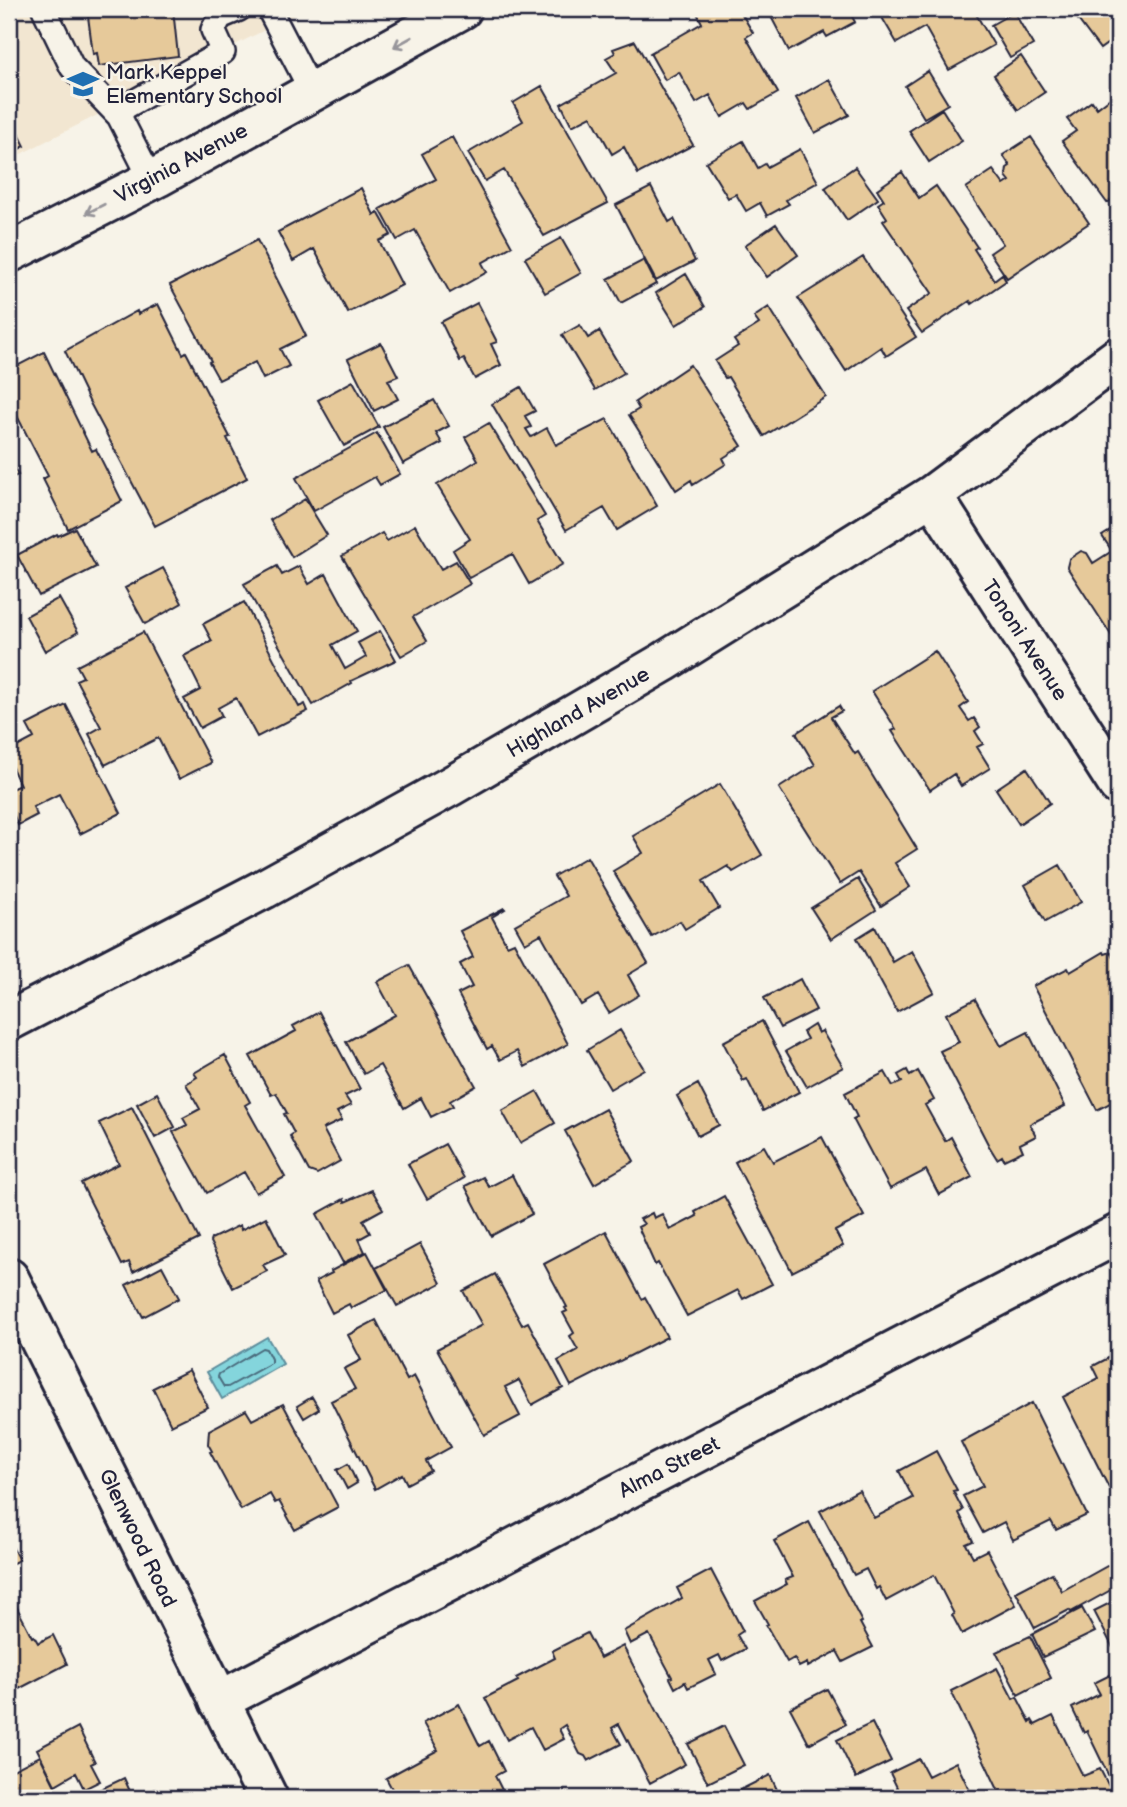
<svg xmlns="http://www.w3.org/2000/svg" width="1127" height="1807" viewBox="0 0 1127 1807" font-family="'Balsamiq Sans',sans-serif">
<style>
.built{fill:#f2e6d1}
.water{fill:#84d5dc;stroke:#5d8d9c;stroke-width:2}
.lines{fill:none;stroke-linecap:round;stroke-linejoin:round}
.shore{stroke:#496a7b;stroke-width:2}
.building{fill:#e6c99a;stroke:#22223b;stroke-width:2}
.service-casing{stroke:#22223b;stroke-width:28}
.minor-casing{stroke:#22223b;stroke-width:44}
.tertiary-casing{stroke:#22223b;stroke-width:44}
.service{stroke:#f7f3e8;stroke-width:23}
.minor{stroke:#f7f3e8;stroke-width:38}
.tertiary{stroke:#f7f3e8;stroke-width:38}
.oneway{stroke:#97959a}
.labels{text-anchor:middle;stroke-width:5;stroke-linejoin:round;paint-order:stroke}
.poi-label{font-size:21px;fill:#22223b;stroke:#f7f3e8;text-anchor:start}
.street-label{font-size:21px;fill:#22223b;stroke:#f7f3e8}
</style>
<rect width="100%" height="100%" fill="#f7f3e8"/>
<filter id="ink" filterUnits="userSpaceOnUse"><feTurbulence type="fractalNoise" baseFrequency=".0143" numOctaves="2"/><feDisplacementMap in="SourceGraphic" scale="14" xChannelSelector="R" yChannelSelector="G"/><feConvolveMatrix kernelMatrix="1 2 1 2 8 2 1 2 1" color-interpolation-filters="sRGB"/></filter>
<g filter="url(#ink)">
<path class="built" d="M9,9H306L9,160Z"/>
<path class="water" d="M267,1337L283,1364L222,1399L207,1372Z"/>
<g class="lines">
<path class="shore" d="M262,1348L266,1349L271,1359V1363L228,1387H224L218,1377L219,1374Z"/>
</g>
<path class="building" d="M87,9H173L178,56L99,66L97,53L93,54Z
M695,9H739L753,33L746,37L778,93L750,109L746,103L722,117L710,95L696,103L679,72L665,80L650,53L702,23Z
M767,9H848L855,22L827,37L824,32L789,51Z
M877,9H973L994,45L949,70L925,27L897,43Z
M1088,9H1115L1118,14V36L1100,49L1076,17Z
M1014,12L1033,45L1010,58L991,25Z
M635,41L693,145L638,174L624,147L612,154L591,116L572,126L561,104L616,73L606,58L615,53L613,49Z
M1021,56L1045,92L1018,110L994,75Z
M928,71L948,104L924,118L905,86Z
M829,79L849,115L815,133L796,98Z
M542,86L608,203L544,236L504,170L485,181L468,153L523,121L513,103Z
M1118,92V196L1107,203L1062,141L1076,131L1067,119L1092,101L1097,108Z
M942,109L962,141L929,162L909,131Z
M9,114L25,146L9,154Z
M452,137L512,246L482,263L487,272L450,293L415,230L397,240L380,209L436,179L422,154Z
M1031,137L1089,223L1007,278L990,253L1003,244L966,188L993,170L1004,185L1010,181L1006,176L1007,168L1010,166L1003,155Z
M743,141L758,168L765,164L767,167L800,149L818,182L786,200L789,204L767,216L760,203L746,211L736,194L728,198L706,162Z
M855,167L878,199L847,220L825,188Z
M902,172L919,198L936,186L977,247L974,249L994,280L1002,274L1006,281L972,304L970,301L922,333L906,311L932,293L883,221L887,218L878,204L884,200L877,189Z
M651,187L669,222L674,219L695,261L656,281L616,205Z
M361,188L374,215L378,212L391,235L379,241L402,285L348,313L314,249L293,261L278,232Z
M776,224L798,255L767,277L745,245Z
M561,238L581,273L545,293L525,258Z
M257,240L306,336L280,349L289,366L263,379L255,362L219,380L209,362L211,361L170,285Z
M863,257L916,337L886,356L881,347L846,371L798,298Z
M644,260L656,284L621,303L608,279Z
M686,274L705,307L676,325L656,293Z
M477,303L497,342L491,344L501,365L475,379L464,359L460,361L441,322Z
M158,304L183,354L186,352L230,437L227,438L247,478L155,526L89,401L65,351L137,311L138,314Z
M769,307L826,397L764,436L728,377L725,378L715,361L738,346L734,340L759,324L754,317Z
M580,325L588,338L599,331L624,373L595,390L562,335Z
M381,343L398,376L388,380L398,399L374,411L348,359Z
M44,352L92,451L96,449L122,501L68,529L43,479L48,476L14,410L9,411V370Z
M690,365L742,446L723,458L726,464L693,485L691,480L676,490L629,415L639,409L635,402Z
M353,381L379,427L344,446L318,400Z
M521,387L535,411L525,416L531,427L526,429L531,437L547,428L556,445L607,419L657,506L617,530L604,508L566,530L492,404Z
M434,400L449,426L436,433L442,443L403,464L383,427Z
M489,423L545,516L537,521L563,564L529,584L512,554L469,578L453,550L470,539L437,485L478,460L465,437Z
M377,433L400,474L380,485L375,477L314,511L296,478Z
M9,458L18,475L9,479Z
M305,499L327,535L292,557L270,520Z
M415,525L441,569L456,561L470,584L413,617L427,641L401,656L342,556L382,533L387,541Z
M1118,526V635L1113,638L1067,567L1069,559L1081,551L1087,553L1093,563L1112,551L1102,536Z
M75,528L96,567L39,596L17,555L57,534L58,536Z
M277,566L282,575L299,566L309,584L326,574L357,631L332,645L345,669L366,657L358,643L380,631L396,660L351,681L352,683L313,705L244,584Z
M163,568L182,603L145,624L125,588Z
M59,598L78,632L45,651L26,616Z
M244,602L299,707L305,704L308,711L257,737L236,698L218,708L222,716L200,728L184,699L201,690L184,656L212,641L203,624Z
M143,632L211,763L179,779L158,738L105,765L89,734L101,727L76,680L83,677L77,666Z
M935,651L968,702L960,708L969,721L974,718L980,727L975,731L983,744L977,747L990,768L961,786L954,774L930,790L892,731L896,729L872,691Z
M66,705L121,813L80,834L59,794L33,807L37,815L18,825L9,805V790L20,785L9,761V751L34,738L27,725Z
M839,706L842,711L831,717L855,754L858,752L917,849L895,863L910,887L881,906L859,872L840,884L779,788L815,765L796,733Z
M1027,768L1050,803L1019,824L996,789Z
M720,784L762,855L733,872L728,866L703,881L719,908L685,929L680,921L652,937L613,871L643,853L633,836Z
M587,857L648,963L628,975L639,995L609,1013L598,995L581,1005L541,934L525,943L515,925L566,896L554,876Z
M1060,865L1081,902L1045,922L1025,885Z
M858,879L876,910L831,939L811,908Z
M504,908L505,909L492,917L507,945L514,942L568,1044L525,1067L517,1051L500,1060L492,1046L487,1049L458,994L472,987L460,964L473,957L460,931Z
M875,927L893,962L912,951L934,992L897,1012L857,938Z
M1104,952L1105,954L1111,952L1118,966V1047L1110,1051L1118,1068V1099L1097,1110L1033,986L1068,968L1070,972Z
M409,965L476,1086L450,1101L453,1106L431,1117L421,1098L404,1108L380,1065L364,1074L346,1042L395,1015L377,982Z
M800,979L816,1010L780,1028L764,998Z
M975,999L1001,1046L1028,1032L1065,1106L1030,1124L1036,1136L1020,1144L1023,1151L1004,1160L1002,1156L997,1159L989,1146L940,1051L959,1042L946,1014Z
M319,1012L360,1089L345,1096L351,1105L337,1112L342,1120L323,1129L340,1161L317,1174L309,1171L290,1136L294,1133L284,1114L287,1113L276,1093L271,1095L250,1056L296,1031L293,1026Z
M762,1021L799,1092L763,1111L747,1079L743,1081L723,1042Z
M814,1025L818,1033L822,1031L843,1067L807,1087L786,1051L807,1039L803,1032Z
M620,1030L644,1069L610,1089L587,1050Z
M225,1055L250,1102L245,1105L285,1177L256,1193L244,1172L207,1193L173,1132L187,1125L183,1118L200,1109L186,1084L197,1077L194,1073Z
M907,1070L910,1076L918,1071L934,1100L925,1105L945,1141L951,1137L972,1177L939,1195L926,1170L890,1189L853,1119L857,1117L845,1093L885,1072L893,1086L902,1082L898,1075Z
M698,1084L719,1125L698,1136L677,1096Z
M537,1091L555,1123L520,1143L502,1111Z
M157,1093L175,1127L155,1138L137,1104Z
M132,1107L199,1239L133,1272L129,1262L122,1265L81,1183L119,1164L99,1123Z
M605,1109L634,1161L594,1184L565,1131Z
M822,1137L864,1216L835,1231L843,1246L792,1272L735,1162L764,1146L773,1162Z
M445,1144L464,1178L427,1199L408,1164Z
M512,1175L532,1214L491,1236L465,1186L483,1177L489,1187Z
M372,1190L383,1209L363,1220L370,1233L359,1239L365,1252L343,1263L317,1214L344,1199L345,1202Z
M724,1196L772,1284L743,1299L738,1290L687,1316L658,1263L655,1265L638,1227L644,1224L640,1219L652,1213L654,1218L662,1214L670,1230L697,1216L695,1212Z
M266,1217L285,1255L263,1265L267,1271L233,1288L210,1242L211,1239L240,1225L241,1230Z
M606,1231L642,1299L645,1297L667,1337L571,1386L558,1361L578,1350L570,1336L574,1333L563,1313L567,1311L565,1308L567,1307L544,1264Z
M420,1244L441,1283L397,1306L376,1268Z
M367,1252L387,1290L351,1308L349,1304L332,1313L316,1281L332,1273L331,1271Z
M162,1266L179,1298L143,1317L126,1285Z
M495,1274L522,1325L528,1322L563,1388L532,1405L519,1380L505,1387L520,1416L484,1435L437,1349L482,1325L463,1291Z
M376,1320L407,1380L414,1376L451,1447L426,1461L431,1471L407,1484L402,1474L375,1489L331,1401L355,1389L344,1369L361,1360L348,1335Z
M1118,1353V1483L1109,1488L1063,1397L1099,1378L1093,1366Z
M189,1370L208,1407L171,1425L153,1388Z
M312,1397L319,1409L304,1418L297,1406Z
M1032,1403L1087,1515L1056,1530L1051,1521L1013,1540L1004,1522L983,1533L963,1496L983,1486L961,1442Z
M283,1404L338,1507L295,1530L279,1501L275,1503L270,1494L241,1510L210,1452L212,1451L208,1444L209,1430L246,1410L252,1420Z
M936,1451L957,1490L953,1491L963,1510L959,1513L973,1541L966,1544L973,1557L987,1550L1016,1605L962,1634L952,1615L954,1614L934,1575L886,1601L879,1587L876,1589L866,1569L854,1575L820,1511L859,1490L874,1518L913,1498L899,1471Z
M348,1464L357,1483L347,1489L337,1470Z
M809,1522L862,1622L860,1623L873,1647L843,1662L837,1651L808,1667L807,1663L799,1667L794,1658L787,1662L766,1625L768,1624L755,1601L787,1584L785,1580L793,1577L774,1541Z
M9,1541L19,1560L9,1565Z
M1118,1560V1586L1071,1612L1069,1610L1035,1628L1016,1592L1052,1573L1062,1591Z
M711,1570L743,1631L737,1635L745,1649L722,1661L719,1655L709,1660L716,1674L688,1688L685,1682L675,1688L670,1678L672,1677L649,1634L630,1644L624,1631L682,1598L677,1588Z
M9,1592L32,1637L34,1636L38,1643L53,1635L67,1664L9,1694Z
M1118,1599V1647L1114,1650L1094,1611Z
M1082,1608L1095,1632L1043,1657L1032,1634Z
M587,1633L600,1658L623,1646L685,1764L650,1783L619,1724L612,1728L621,1744L588,1761L585,1756L580,1754L565,1725L559,1729L564,1739L543,1750L531,1727L507,1740L485,1698L518,1681L516,1678L555,1658L552,1651Z
M1030,1636L1051,1678L1018,1695L996,1652Z
M997,1668L1013,1699L1017,1697L1030,1722L1032,1720L1035,1725L1053,1716L1083,1776L1100,1769L1115,1798H1002L951,1691Z
M1118,1671V1795L1087,1731L1084,1733L1072,1708L1100,1694L1094,1683Z
M827,1689L846,1724L809,1744L790,1708Z
M459,1704L480,1746L489,1741L504,1771L495,1776L506,1798H397L386,1778L438,1750L423,1723Z
M872,1723L891,1761L856,1778L837,1740Z
M724,1726L744,1765L708,1783L688,1744Z
M78,1727L95,1762L91,1764L100,1781L84,1789L76,1773L55,1785L37,1749Z
M40,1756L60,1796L56,1798H9V1772Z
M919,1759L928,1776L956,1762L969,1789L966,1790L970,1798H902L890,1773Z
M770,1775L781,1798H741L738,1791Z
M124,1778L133,1798H82Z
M155,1789L159,1798H137Z"/>
<g class="lines">
<defs>
<path id="service" d="M44,9L72,67L119,116
M269,9L312,92
M151,179L119,116L125,107L223,52L213,30L220,17L239,9"/>
<path id="minor" d="M9,253L158,177L462,9
M932,495L1118,785
M9,1021L264,889L451,786L664,662L932,495L1118,357
M219,1701L1118,1234"/>
<path id="tertiary" d="M9,1278L268,1798"/>
</defs>
<use href="#service" class="service-casing"/>
<use href="#minor" class="minor-casing"/>
<use href="#tertiary" class="tertiary-casing"/>
<use href="#service" class="service"/>
<use href="#minor" class="minor"/>
<use href="#tertiary" class="tertiary"/>
</g>
<defs><path id="oneway-shaft" d="M-6 0H5M1.5-3L5.5 0L1.5 3" fill="none" stroke-width="1.6" stroke-linecap="round" stroke-linejoin="round" transform="scale(1.75)"/></defs>
<g class="oneway">
<use href="#oneway-shaft" transform="translate(403 42) rotate(151)"/>
<use href="#oneway-shaft" transform="translate(95 209) rotate(153)"/>
</g>
</g>
<defs>
<symbol id="school-bare" viewBox="-9 -9 18 18"><path d="M0-5L7-2L0 1L-7-2ZM-4 1L0 2.5L4 1V4Q0 6-4 4Z" fill="#1f6fb2" stroke="#f7f3e8" stroke-width="2.5" paint-order="stroke"/></symbol>
</defs>
<g fill-rule="evenodd">
<use href="#school-bare" x="61" y="62" width="44" height="44"/>
</g>
<g class="labels">
<g class="poi-label">
<text x="106" y="79">Mark Keppel<tspan x="106" dy="24">Elementary School</tspan></text>
</g>
<g class="street-label">
<text transform="translate(181 163) rotate(-28)" y="7">Virginia Avenue</text>
<text transform="translate(1025 640) rotate(57)" y="7">Tononi Avenue</text>
<text transform="translate(578 712) rotate(-30)" y="7">Highland Avenue</text>
<text transform="translate(669 1467) rotate(-27)" y="7">Alma Street</text>
<text transform="translate(138 1538) rotate(64)" y="7">Glenwood Road</text>
</g>
</g>
<rect width="1127" height="1807" fill="none" stroke="#f7f3e8" stroke-width="35"/>
<rect x="18" y="18" width="1092" height="1772" fill="none" stroke="#22223b" stroke-width="2.5" filter="url(#ink)"/>
</svg>
